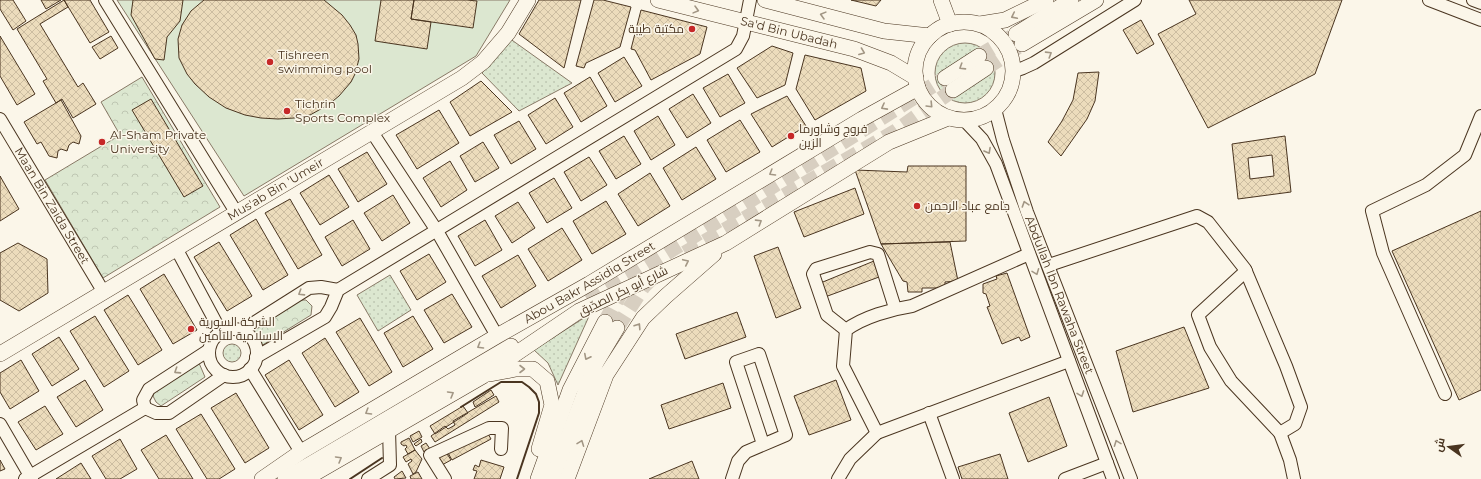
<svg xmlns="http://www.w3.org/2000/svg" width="1481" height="479" viewBox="0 0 1481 479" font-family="Montserrat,Cairo,sans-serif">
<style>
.grass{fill:url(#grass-dots);stroke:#887966}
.park{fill:url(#park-crowns);stroke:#887966}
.pitch{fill:#dce7d0;stroke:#887966}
.building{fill:url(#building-cross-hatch);stroke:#4a3520;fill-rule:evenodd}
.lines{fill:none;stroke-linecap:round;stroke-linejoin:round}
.major-tunnel{stroke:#d8cfc1;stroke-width:15;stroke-dasharray:15 8;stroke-linecap:butt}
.minor-casing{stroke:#4a3520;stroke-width:14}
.major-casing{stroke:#4a3520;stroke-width:16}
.minor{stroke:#fbf6e9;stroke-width:12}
.major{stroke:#fbf6e9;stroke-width:15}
.wall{stroke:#4a3520;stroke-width:2}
.oneway{stroke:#a29684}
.poi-dot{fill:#c62828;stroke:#fbf6e9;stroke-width:1.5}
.labels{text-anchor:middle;stroke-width:3;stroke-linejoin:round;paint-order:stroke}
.poi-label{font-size:12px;fill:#4a3520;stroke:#fbf6e9;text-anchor:start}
.street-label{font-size:12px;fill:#4a3520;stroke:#fbf6e9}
</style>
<defs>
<pattern id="grass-dots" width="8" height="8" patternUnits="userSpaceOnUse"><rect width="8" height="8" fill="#dce7d0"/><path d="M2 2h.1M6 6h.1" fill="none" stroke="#bec7b2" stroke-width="1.8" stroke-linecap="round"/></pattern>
<pattern id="park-crowns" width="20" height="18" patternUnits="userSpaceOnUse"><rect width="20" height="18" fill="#dce7d0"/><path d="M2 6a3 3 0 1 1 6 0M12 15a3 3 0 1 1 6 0" fill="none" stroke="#bec7b2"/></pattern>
<pattern id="building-cross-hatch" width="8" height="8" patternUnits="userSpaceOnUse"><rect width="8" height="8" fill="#ecdcbc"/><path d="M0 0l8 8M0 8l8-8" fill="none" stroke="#ccbda1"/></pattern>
</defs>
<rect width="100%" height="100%" fill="#fbf6e9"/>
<path class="grass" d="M509,38L572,83L519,111L482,73Z
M935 73a30 30 0 1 1 60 0a30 30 0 1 1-60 0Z
M390,275L411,310L378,331L357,295Z
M590,314L558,385L548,363L534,350Z
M223 353a9 9 0 1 1 18 0a9 9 0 1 1-18 0Z"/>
<path class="park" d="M142,77L220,207L103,278L45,180L120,135L101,102Z
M301,300H306L312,306L311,315L261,346L253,331Z
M199,363L205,377L161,406L156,402L153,396L155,391Z"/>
<path class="pitch" d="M117,0H510L476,56L244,196Z"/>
<path class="building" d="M0,0H13L26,21L13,30L0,9Z
M41,0H61L46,9Z
M64,0H90L109,32L90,43Z
M64,0L68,7L40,24L78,87L83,83L96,104L73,118L62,99L56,103L43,81L47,79L17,29Z
M133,0H183L180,21L167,37L164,60L155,59L131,15Z
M204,0H324L342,15L350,25L356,35L358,44L359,59L355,74L351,82L339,96L328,105L310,115L294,118L278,119L261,118L245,115L226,108L209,97L195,84L187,74L179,58L178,39L182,25L191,11Z
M381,0H414L411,19L431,22L427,49L375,41Z
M414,0H467L477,1L473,28L411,19Z
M539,0H581L564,68L519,34Z
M594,0H603L631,7L620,47L586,63L584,68L576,66Z
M851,0H881L876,6Z
M1189,0H1342L1315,74L1208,128L1158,34L1196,14Z
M641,10L707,27L700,54L651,80L635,50L631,49Z
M1141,20L1154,44L1137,54L1123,30Z
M0,36L35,94L17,105L0,76Z
M111,36L118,48L100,59L92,47Z
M772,46L793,53L785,85L757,98L737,68Z
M805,55L861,68L866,91L815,120L796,89Z
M624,57L642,86L615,102L598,73Z
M1099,72L1095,101L1087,119L1061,156L1048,142L1062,121L1073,100L1078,73Z
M728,74L745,103L720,117L703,88Z
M590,77L607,106L581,122L564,93Z
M481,81L512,112L470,136L450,102Z
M693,94L711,123L687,138L669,109Z
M787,96L806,126L772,147L751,114Z
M555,98L573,127L546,144L528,115Z
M151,99L203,186L184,197L132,110Z
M61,100L81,136L79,144L73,142L69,145L67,151L61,149L58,151L57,158L49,156L41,142L37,144L24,122Z
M439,110L459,143L417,169L396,135Z
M658,116L675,145L651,160L634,131Z
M740,120L760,152L726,172L707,140Z
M519,121L536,149L511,164L494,135Z
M624,136L641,164L616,179L599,151Z
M1285,136L1291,192L1238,199L1232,144ZM1272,155L1274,176L1250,179L1248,158Z
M483,142L499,168L475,182L460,156Z
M696,147L716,179L682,200L663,168Z
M367,152L387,184L358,202L338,169Z
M589,157L607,185L581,201L564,172Z
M450,161L467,190L441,207L423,178Z
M908,166H966V241L881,244L855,170L907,172Z
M650,173L670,206L638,226L618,194Z
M329,175L349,207L320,225L300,193Z
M0,176L19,209L0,221Z
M554,178L572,208L547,223L529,193Z
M855,188L864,214L804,237L794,212Z
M393,195L410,223L382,241L364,213Z
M290,199L322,255L298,269L265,213Z
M606,201L626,234L592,254L573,221Z
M518,202L535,228L512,243L495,216Z
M1481,211V390L1459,400L1392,251Z
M256,219L288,275L263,290L230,235Z
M353,220L370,249L342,266L325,237Z
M485,220L502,250L475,266L458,236Z
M562,228L582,260L548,281L528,249Z
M219,242L252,296L227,311L194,257Z
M950,242L958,281L945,282V288H922V292H908L907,282L903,281L881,244Z
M18,243L47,259L48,293L19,311L0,300V253Z
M778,247L801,308L776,318L754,256Z
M429,254L446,282L417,300L400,271Z
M518,255L536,286L501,308L482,276Z
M874,261L879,277L825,297L818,284Z
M1007,273L1030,337L1021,341L1019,337L1002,344L987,307L990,306L986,294L983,293V284L997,279L996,276Z
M164,274L197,330L173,344L140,289Z
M452,294L472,327L444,343L424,310Z
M128,295L162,350L138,365L104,310Z
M737,312L746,337L685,359L676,334Z
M95,316L129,371L104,387L70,331Z
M413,316L433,349L403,367L384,333Z
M360,318L392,372L369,386L336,332Z
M1184,327L1209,388L1133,412L1116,351Z
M59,337L79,369L52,386L32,354Z
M325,338L359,392L335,407L302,353Z
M21,360L39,391L10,409L0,392V373Z
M289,360L323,415L299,430L265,375Z
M85,380L103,410L76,427L57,397Z
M836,380L851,420L809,435L794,396Z
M723,383L731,408L669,429L661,405Z
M491,390L494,395L475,407L473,402Z
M236,393L269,448L245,463L211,408Z
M496,396L499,402L435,442L431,436L445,426L448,429L455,425L453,421Z
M1049,397L1067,446L1028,462L1009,413Z
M45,406L63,434L36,450L18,422Z
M463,406L468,413L435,434L430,426Z
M201,414L235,469L219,479H207L176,429Z
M419,431L422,437L413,442L410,436Z
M487,432L491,439L452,460L448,453Z
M166,435L193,479H159L141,450Z
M409,438L415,450L408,454L405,449L407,447L406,445L404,446L401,444V442Z
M120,439L137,469L120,479H106L92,456Z
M421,439L422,442L416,446L414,444Z
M426,443L430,449L424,452L421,446Z
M415,450L422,459L416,472L413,474L408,464L412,461L411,459L406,462L403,457Z
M446,452L451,460L442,465L438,457Z
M1000,454L1008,479H962L958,467Z
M0,460L5,469L0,471Z
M481,460L504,467L500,479H474L477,471L473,470L475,465L479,467Z
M692,461L699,479H649Z
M81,463L91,479H56Z
M402,471L406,478L395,479L394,477Z
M418,472L422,479H411L410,476Z"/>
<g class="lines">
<path class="major-tunnel" d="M979,56L1016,34
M986,68L1022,44
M685,253L896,131L953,90
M588,301L630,276L945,78
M605,322L625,285
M617,328L643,287L653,277"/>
<defs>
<g id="minor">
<path d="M105,0L236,212"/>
<path d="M1429,0L1481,20"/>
<path d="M1473,0L1481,3"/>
<path d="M1014,71L1023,68L1034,63L1135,0"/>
<path id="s1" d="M995,109L1003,140L1027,212L1131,479"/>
<path id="s2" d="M0,119L103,291"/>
<path d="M965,121L982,139L996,164L1113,479"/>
<path d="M372,132L437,231L497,336"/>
<path d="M176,248L221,332"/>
<path d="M1049,265L1197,216L1208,222L1245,269L1286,366L1301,407L1295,424L1280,433L1290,460L1294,479"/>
<path d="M1246,271L1198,315L1210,347L1231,381L1280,433"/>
<circle cx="233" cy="353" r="24"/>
<path d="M846,330L827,315L813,274L816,269L870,252L878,254L895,308"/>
<path d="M241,331L309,288L321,287L338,290"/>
<path d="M256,357L325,317L331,307L338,290L736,49L743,36L750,0"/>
<path d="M250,369L301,452"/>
<path d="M1445,394L1383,253L1372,211L1426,185L1465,155L1481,116"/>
<path d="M145,408L143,400L149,389L209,350"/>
<path d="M145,408L156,413H169L224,375"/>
<path d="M929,413L953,479"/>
<path d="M0,424L32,479"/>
<path d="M877,433L843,366L846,330C863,317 892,309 912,306L1029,254"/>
<path d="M25,479L145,408"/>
<path d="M368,479L390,465L389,430"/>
<path d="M445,479L430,455L489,428H502L501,449"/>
<path d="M732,479L738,461L746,452L786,435L759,354L736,362L763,444"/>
<path d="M838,479L850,459L877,433L1069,361"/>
<path d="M1065,479L1107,463"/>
</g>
<g id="major">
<path id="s3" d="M658,0L854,49L891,63L916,78"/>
<path d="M765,0L884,31L930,36"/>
<path d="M941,0L950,24"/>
<circle cx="964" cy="71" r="49"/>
<path d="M980,24L1005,20L1046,0"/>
<path d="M1016,34L1071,0"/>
<path d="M1022,44L1096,0"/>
<path d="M945,78L979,56"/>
<path d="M953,90L986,68"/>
<path id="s4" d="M0,354L462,78L483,62L508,33L528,0"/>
<path d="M490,374L516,369H533L547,381L552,405L539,449"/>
<path id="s5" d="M262,479L301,452L497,336L589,284L862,119L918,88"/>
<path d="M285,479L511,346"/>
<path d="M305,479L483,376L579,311L726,243L889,142L948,118"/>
<path d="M538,479L570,390L605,322"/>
<path d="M552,479L596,363L617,328"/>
<path d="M567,479L606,375L643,318L666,296L714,254"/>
</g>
</defs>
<use href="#minor" class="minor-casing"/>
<use href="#major" class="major-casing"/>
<use href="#minor" class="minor"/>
<use href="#major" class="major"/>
<path class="wall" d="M461,407L501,382H522L529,387L536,394L539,402V413L517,479
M350,479L382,458"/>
</g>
<defs><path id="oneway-chevron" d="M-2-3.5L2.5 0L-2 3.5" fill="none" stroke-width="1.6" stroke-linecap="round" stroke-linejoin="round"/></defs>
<g class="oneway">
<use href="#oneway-chevron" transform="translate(696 10) rotate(15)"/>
<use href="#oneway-chevron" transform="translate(823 15) rotate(-165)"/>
<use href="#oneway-chevron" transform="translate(1014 16) rotate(154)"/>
<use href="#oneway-chevron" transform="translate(862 52) rotate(21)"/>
<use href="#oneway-chevron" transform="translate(1049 54) rotate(-32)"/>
<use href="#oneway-chevron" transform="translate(962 67) rotate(148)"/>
<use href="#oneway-chevron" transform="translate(930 105) rotate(46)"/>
<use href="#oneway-chevron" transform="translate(884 107) rotate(152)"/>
<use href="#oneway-chevron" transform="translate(988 151) rotate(61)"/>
<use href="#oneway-chevron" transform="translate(772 173) rotate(149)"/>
<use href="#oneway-chevron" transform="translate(1025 204) rotate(-108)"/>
<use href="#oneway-chevron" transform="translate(759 222) rotate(-32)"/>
<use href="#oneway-chevron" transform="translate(686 262) rotate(-25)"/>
<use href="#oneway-chevron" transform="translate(1036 272) rotate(69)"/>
<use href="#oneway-chevron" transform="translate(301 293) rotate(148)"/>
<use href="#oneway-chevron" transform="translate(638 326) rotate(-57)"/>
<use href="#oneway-chevron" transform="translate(480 346) rotate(149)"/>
<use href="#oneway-chevron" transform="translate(587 357) rotate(117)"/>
<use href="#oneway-chevron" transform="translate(522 369)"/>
<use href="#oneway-chevron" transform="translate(177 371) rotate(147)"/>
<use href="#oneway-chevron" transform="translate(451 394) rotate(-30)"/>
<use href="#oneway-chevron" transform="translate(1081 394) rotate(70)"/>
<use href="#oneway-chevron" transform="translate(368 412) rotate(149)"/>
<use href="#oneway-chevron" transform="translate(581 443) rotate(-69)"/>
<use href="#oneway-chevron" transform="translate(1117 443) rotate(-111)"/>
<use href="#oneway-chevron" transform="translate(339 459) rotate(-30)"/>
</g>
<g class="poi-dot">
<circle cx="692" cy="29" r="4"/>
<circle cx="270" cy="62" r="4"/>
<circle cx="287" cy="111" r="4"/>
<circle cx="791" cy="136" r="4"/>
<circle cx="102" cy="142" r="4"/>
<circle cx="917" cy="206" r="4"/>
<circle cx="191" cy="329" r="4"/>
</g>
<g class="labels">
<g class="poi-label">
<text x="684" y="33" text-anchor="end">مكتبة طيبة</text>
<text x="278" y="59">Tishreen<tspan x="278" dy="14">swimming pool</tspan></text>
<text x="295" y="108">Tichrin<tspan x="295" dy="14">Sports Complex</tspan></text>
<text x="799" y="133">فروج وشاورما<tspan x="799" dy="14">الزين</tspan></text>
<text x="110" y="139">Al-Sham Private<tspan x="110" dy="14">University</tspan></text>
<text x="925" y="210">جامع عباد الرحمن</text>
<text x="199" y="326">الشركة السورية<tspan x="199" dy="14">الإسلامية للتأمين</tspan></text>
</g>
<g class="street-label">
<text dy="4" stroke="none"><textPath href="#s3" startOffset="135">Sa'd Bin Ubadah</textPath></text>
<text dy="4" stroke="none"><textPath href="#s4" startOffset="321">Mus'ab Bin 'Umeir</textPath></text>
<text dy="4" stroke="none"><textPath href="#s2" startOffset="101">Maan Bin Zaida Street</textPath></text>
<text dy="4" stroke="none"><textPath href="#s5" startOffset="382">Abou Bakr Assidiq Street</textPath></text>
<text transform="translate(623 291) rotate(-26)" y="4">شارع أبو بكر الصدّيق</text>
<text dy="4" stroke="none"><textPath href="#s1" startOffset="197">Abdullah Ibn Rawaha Street</textPath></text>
</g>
</g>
<g transform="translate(1449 447) rotate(284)" stroke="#fbf6e9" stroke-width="3" paint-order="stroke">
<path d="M0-3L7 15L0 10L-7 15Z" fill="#4a3520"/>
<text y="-6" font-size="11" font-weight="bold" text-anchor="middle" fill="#4a3520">ش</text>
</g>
</svg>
